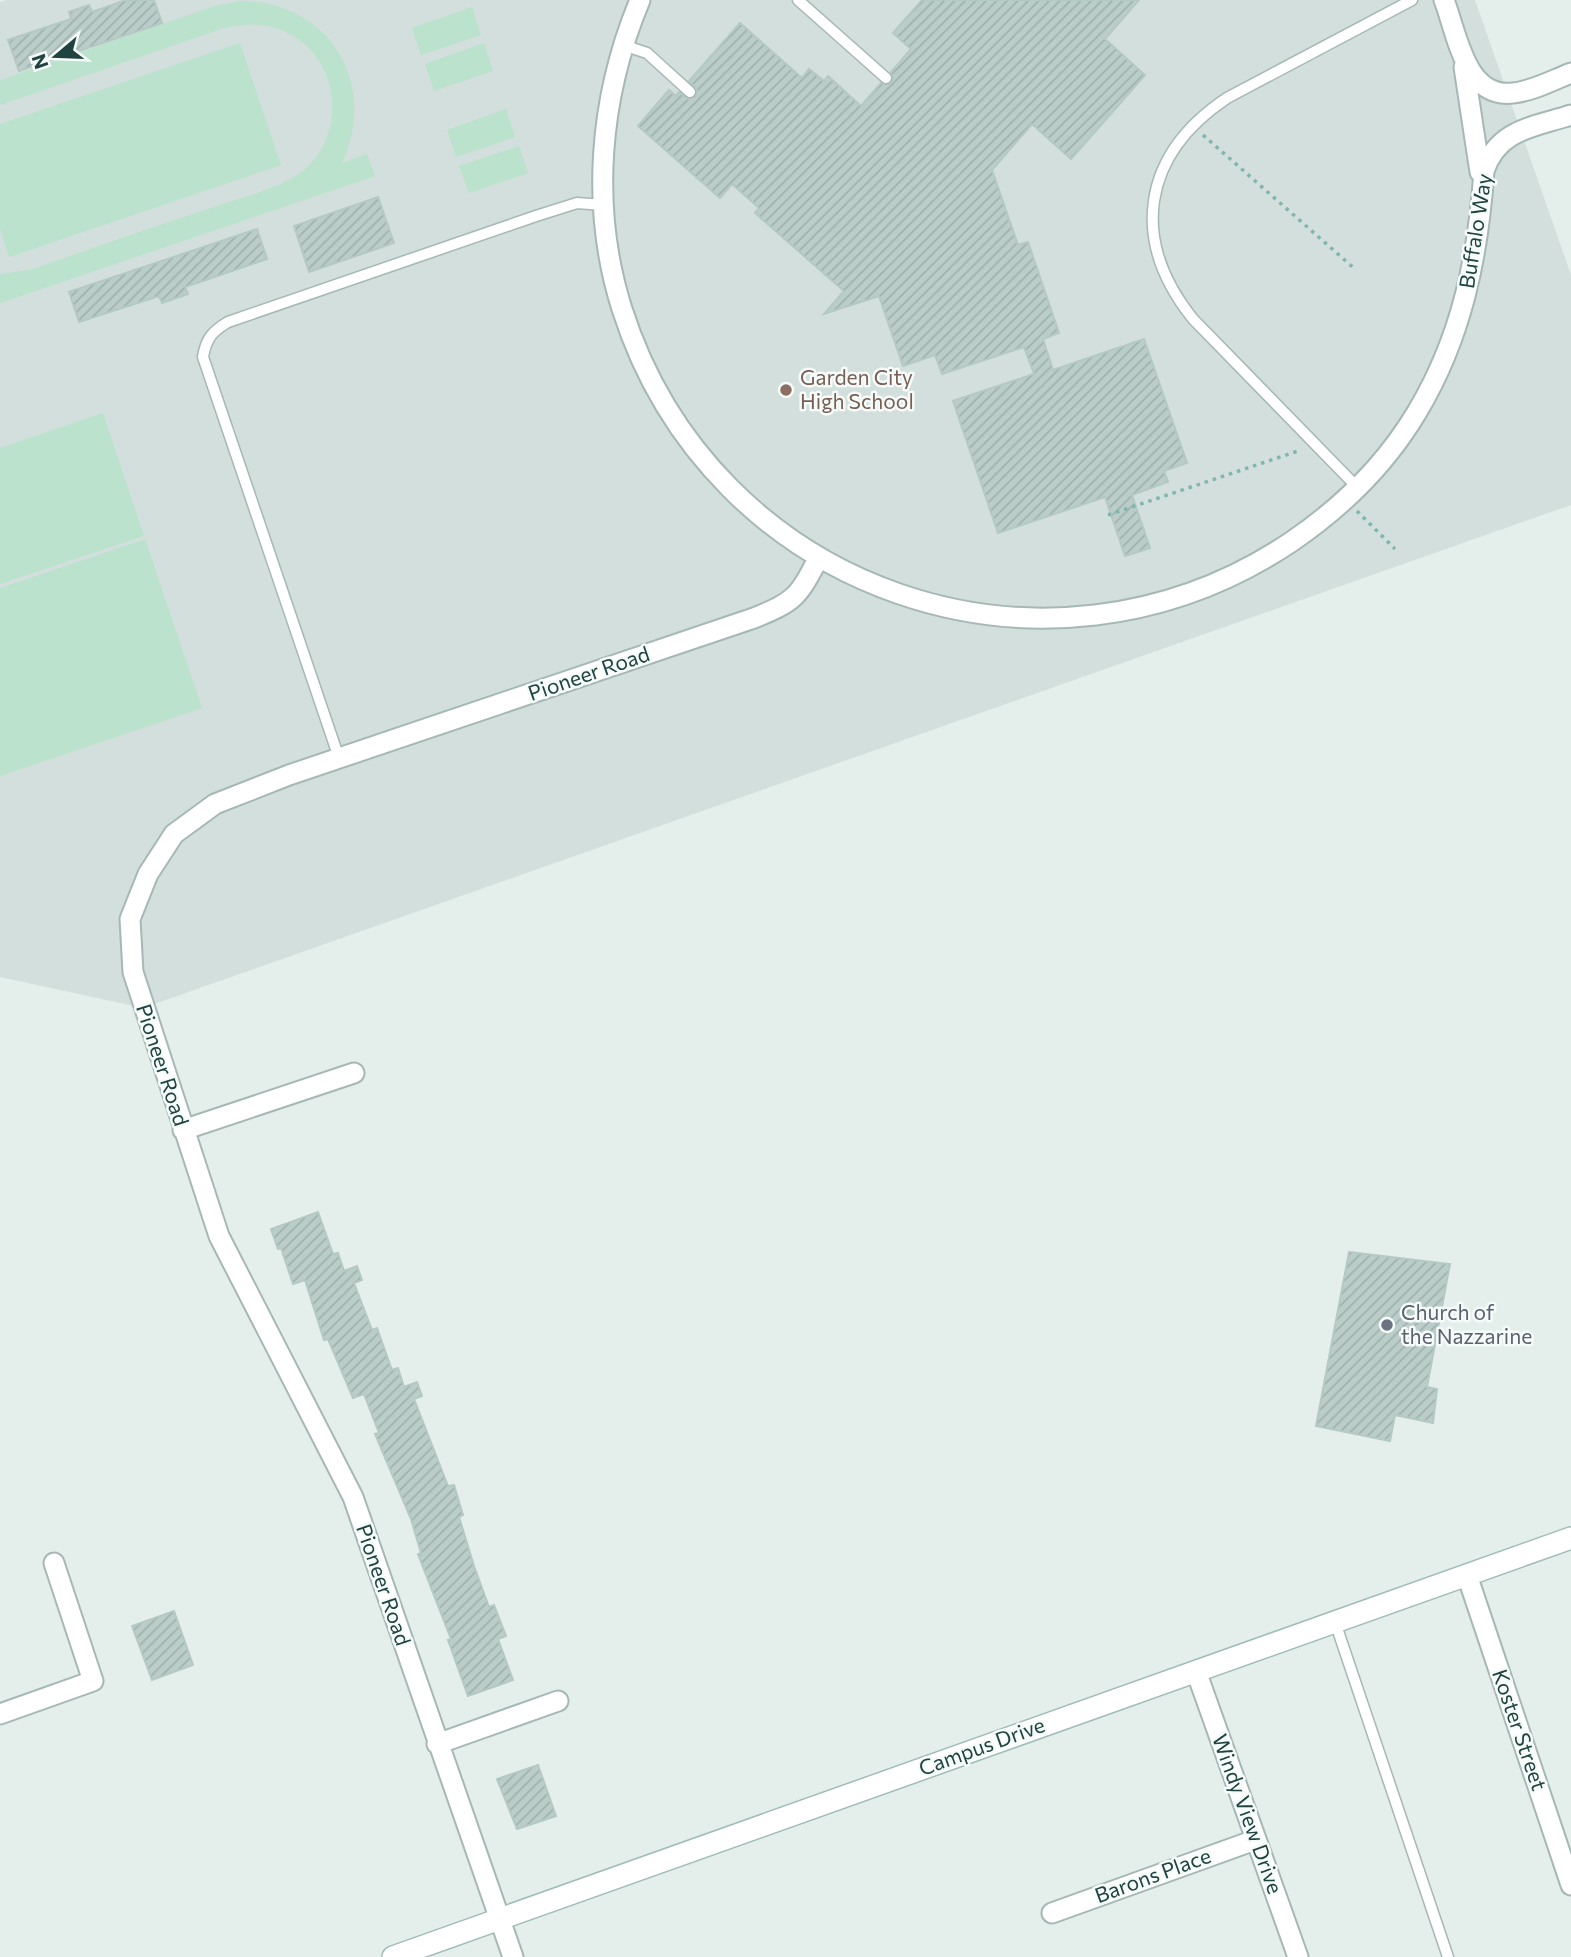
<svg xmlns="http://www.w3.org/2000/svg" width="1571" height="1957" viewBox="0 0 1571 1957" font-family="Commissioner,sans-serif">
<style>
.built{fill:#d2dfdc}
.pitch{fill:#bae2cc}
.building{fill:url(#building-hatch);stroke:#b5c9c4;stroke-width:2}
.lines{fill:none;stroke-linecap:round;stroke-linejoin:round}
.service-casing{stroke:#a6b8b5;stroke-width:13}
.minor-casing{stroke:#a6b8b5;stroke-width:23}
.secondary-casing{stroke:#a1bcb8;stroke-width:24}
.path{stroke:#81b6ae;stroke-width:3.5;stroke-dasharray:3.5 5;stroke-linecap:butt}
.service{stroke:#fff;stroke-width:10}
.minor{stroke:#fff;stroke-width:19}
.secondary{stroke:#fff;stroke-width:21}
.education-dot{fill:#8d6e63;stroke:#f5fbf9;stroke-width:2.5}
.worship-dot{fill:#6b7280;stroke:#f5fbf9;stroke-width:2.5}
.labels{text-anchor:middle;stroke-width:5;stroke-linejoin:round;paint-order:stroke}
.street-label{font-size:21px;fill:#214340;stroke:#f5fbf9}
.education-label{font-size:21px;fill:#785e54;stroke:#f5fbf9;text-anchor:start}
.worship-label{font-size:21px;fill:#5b616d;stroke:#f5fbf9;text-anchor:start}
</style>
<defs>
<pattern id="building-hatch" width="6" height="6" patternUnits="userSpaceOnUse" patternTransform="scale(1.75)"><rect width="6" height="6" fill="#bbcdc9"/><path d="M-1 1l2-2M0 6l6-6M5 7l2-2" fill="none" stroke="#a0b1ae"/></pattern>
</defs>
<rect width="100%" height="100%" fill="#e4efec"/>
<path class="built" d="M7,0H1475L1571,275V505L143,1008L0,977V2Z"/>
<path class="pitch" d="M239,1C329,0 379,83 342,163L367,154L375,176L0,303V274L30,270C90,249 150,228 211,208C241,197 278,190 304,170C340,140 342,80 308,47C284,25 254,20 224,28L0,105V80L215,6Z
M472,7L481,35L421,55L412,28Z
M240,43L281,165L9,257L0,229V124Z
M484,43L493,71L434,91L425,64Z
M506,109L515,137L456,157L447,130Z
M519,146L528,173L469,193L459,166Z
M103,413L144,536L0,584V448Z
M145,539L202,708L0,776V588Z"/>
<path class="building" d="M126,0H154L162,23L19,71L8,40L71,19L69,12L89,5L92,12Z
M922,0H1139L1105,39L1145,75L1071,159L1032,124L992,170L1018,245L1028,242L1059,333L1043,339L1053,370L1144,339L1187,463L1164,471L1168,482L1132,495L1150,548L1125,556L1105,497L998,533L953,401L1034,374L1024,347L942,374L935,355L903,366L879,296L824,314L844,291L755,213L759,208L732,184L720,198L638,126L669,90L676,96L679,92L688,99L695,97L697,89L689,81L740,23L802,78L809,69L824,81L828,76L861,106L881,83L892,82L891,72L911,49L893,33Z
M378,197L394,243L309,272L294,226Z
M257,229L267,259L185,287L188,294L162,303L159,296L79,322L69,292Z
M318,1212L333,1254L338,1253L344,1271L357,1266L362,1280L354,1283L372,1330L377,1328L392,1370L398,1368L404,1387L417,1382L422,1396L414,1399L448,1486L454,1485L463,1515L459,1517L474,1566L489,1607L494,1605L506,1636L498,1639L513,1680L468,1696L448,1640L451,1639L418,1554L421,1553L411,1519L375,1434L379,1433L364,1394L353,1398L328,1339L324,1340L305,1280L293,1284L281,1248L278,1249L271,1229Z
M1349,1252L1450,1264L1427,1387L1437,1389L1433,1423L1395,1415L1390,1441L1316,1426Z
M174,1611L193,1665L152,1680L132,1626Z
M538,1765L556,1816L517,1829L497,1779Z"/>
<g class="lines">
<defs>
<path id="service" d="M798,0L886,78
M623,45L647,53L690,92
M1357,487L1193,319C1129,239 1142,155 1227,98L1412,0
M339,758L203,357C206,338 213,331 228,322L536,216L577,203L603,205
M1335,1622L1448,1957"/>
<path id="minor" d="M640,0C599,98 590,208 622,309C712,592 1045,707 1291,542C1341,508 1386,464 1417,412C1462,337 1478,257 1484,171C1498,129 1534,127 1571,115
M1444,0C1457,33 1465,99 1513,93C1533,91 1553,80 1571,73
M1464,67L1480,172
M183,1130L354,1073
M1467,1575L1571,1885
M1196,1671L1298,1957
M0,1714L93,1681L54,1563
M437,1744L558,1701
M1052,1913L1255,1840
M513,1957L353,1497L219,1236L133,972L130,919L148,874L174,834L215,804L289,775L754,618C796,601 798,597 819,557"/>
<path id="secondary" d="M393,1957L1571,1538"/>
</defs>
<use href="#service" class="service-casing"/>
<use href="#minor" class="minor-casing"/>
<use href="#secondary" class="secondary-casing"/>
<path class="path" d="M1203,135L1356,270
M1357,511L1395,549
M1108,515L1298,451"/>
<use href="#service" class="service"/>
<use href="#minor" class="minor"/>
<use href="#secondary" class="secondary"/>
</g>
<circle class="education-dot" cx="786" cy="390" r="7"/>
<circle class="worship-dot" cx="1387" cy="1325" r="7"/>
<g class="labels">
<g class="street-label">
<text transform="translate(1476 231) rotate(-81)" y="7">Buffalo Way</text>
<text transform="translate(589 674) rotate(-19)" y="7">Pioneer Road</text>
<text transform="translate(162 1065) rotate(72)" y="7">Pioneer Road</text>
<text transform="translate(383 1585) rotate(71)" y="7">Pioneer Road</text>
<text transform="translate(1519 1730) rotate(71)" y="7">Koster Street</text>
<text transform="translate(982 1747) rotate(-20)" y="7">Campus Drive</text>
<text transform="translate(1247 1814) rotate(70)" y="7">Windy View Drive</text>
<text transform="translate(1153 1876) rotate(-20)" y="7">Barons Place</text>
</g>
<g class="education-label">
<text x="800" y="385">Garden City<tspan x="800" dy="24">High School</tspan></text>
</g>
<g class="worship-label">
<text x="1401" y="1320">Church of<tspan x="1401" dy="24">the Nazzarine</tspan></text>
</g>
</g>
<g transform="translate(56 56) rotate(251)" stroke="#f5fbf9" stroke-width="5" paint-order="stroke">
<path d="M0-5L12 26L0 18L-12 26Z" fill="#214340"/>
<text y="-10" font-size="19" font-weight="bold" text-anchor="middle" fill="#214340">N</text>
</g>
</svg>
